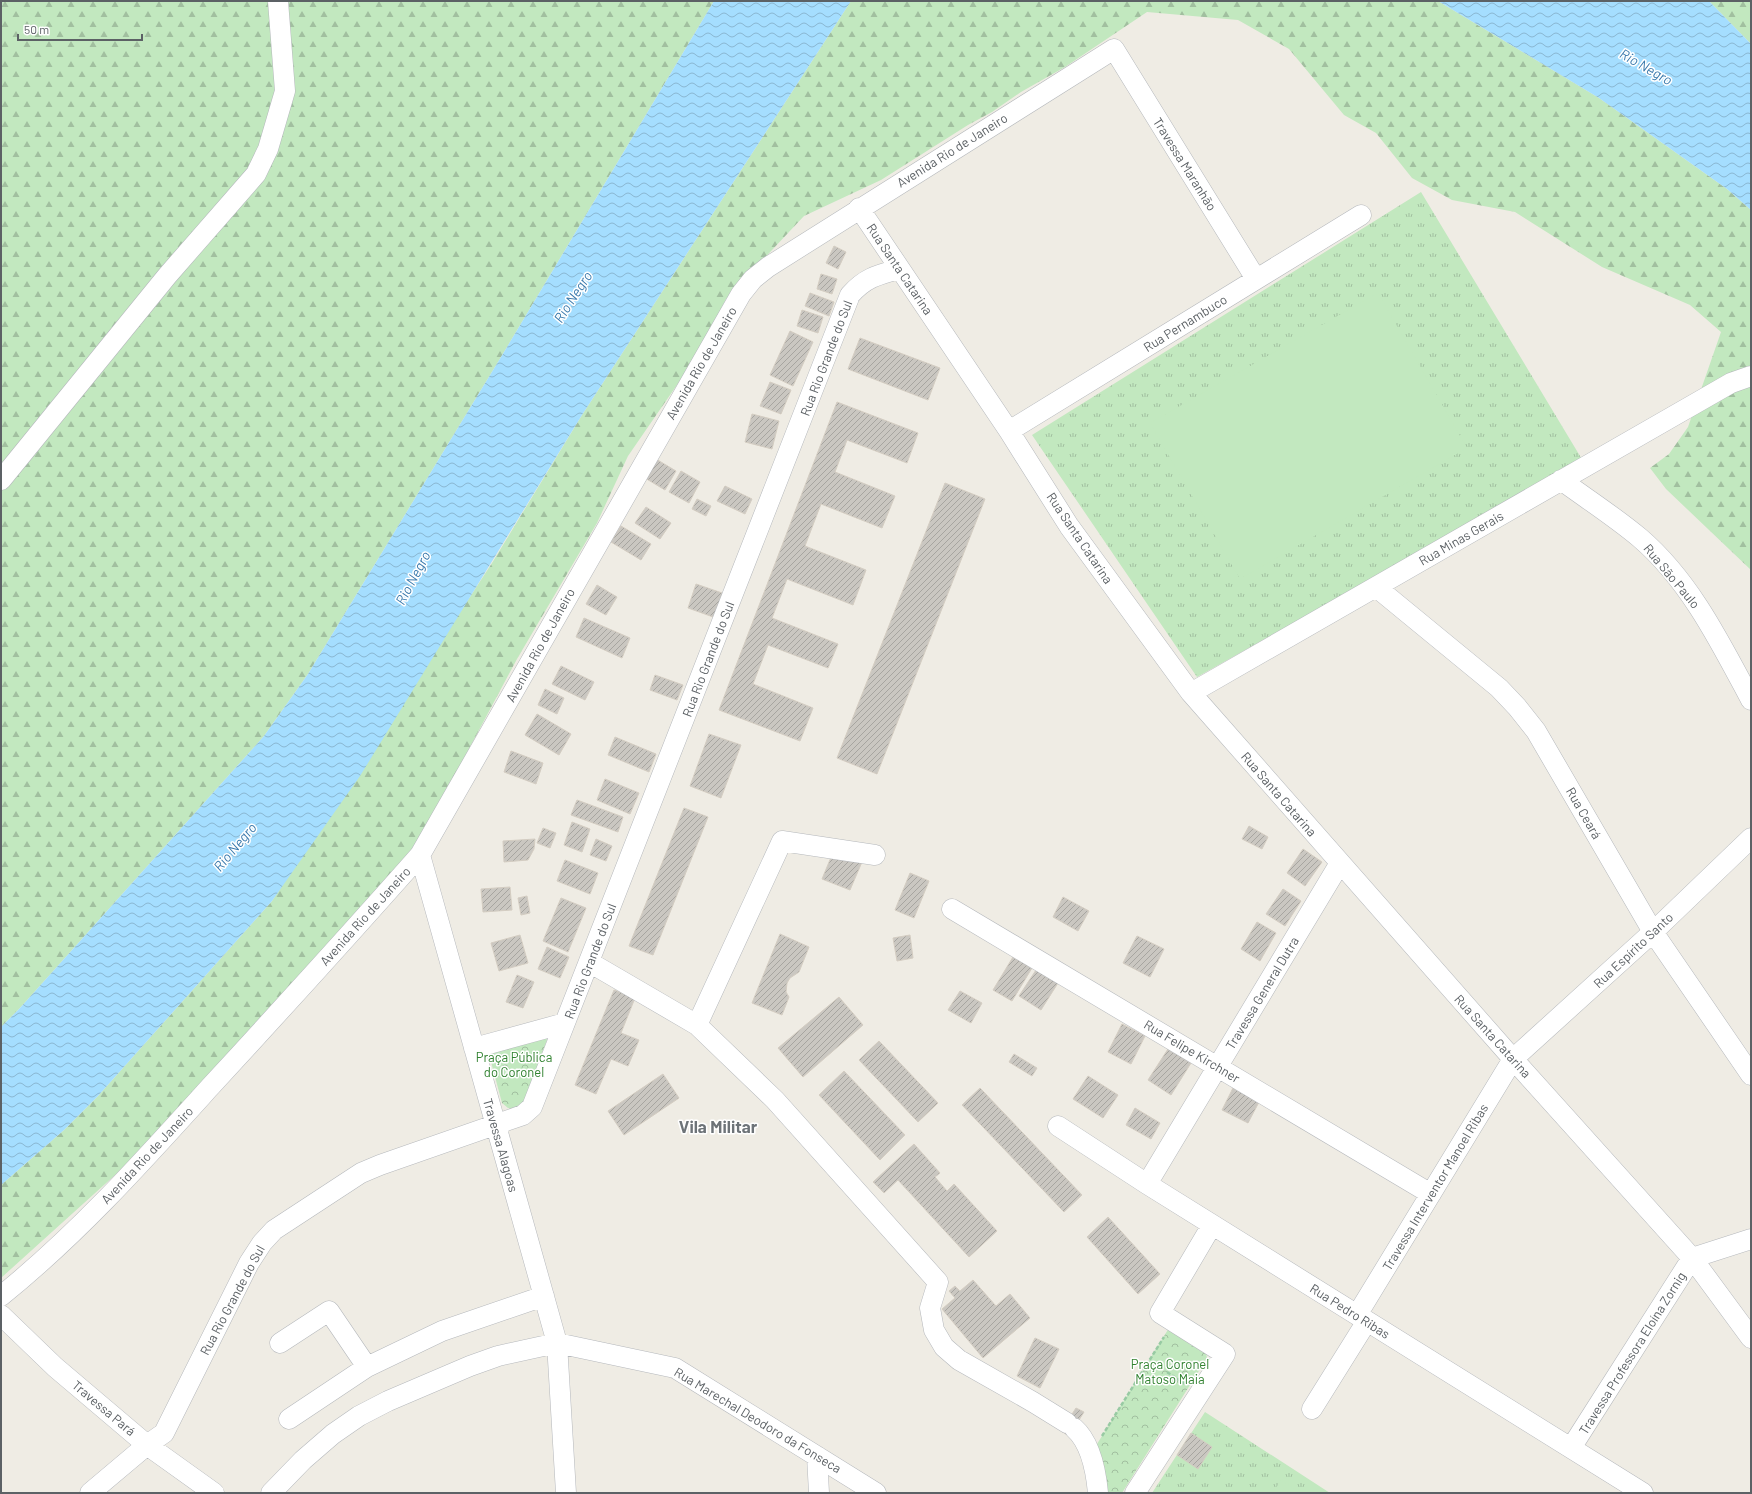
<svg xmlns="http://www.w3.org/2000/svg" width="1752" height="1494" viewBox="0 0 1752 1494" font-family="Barlow,sans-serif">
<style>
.grass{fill:url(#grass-tufts)}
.forest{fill:url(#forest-firs)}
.park{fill:url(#park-crowns)}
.garden{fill:#c2e8bf}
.water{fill:url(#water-waves)}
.building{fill:url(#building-hatch);stroke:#d4cdc2}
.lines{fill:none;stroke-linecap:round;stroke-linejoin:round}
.minor-casing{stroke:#b5b8bc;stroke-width:21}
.path{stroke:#98caa3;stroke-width:2.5;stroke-dasharray:4 2;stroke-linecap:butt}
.minor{stroke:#fff;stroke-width:20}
.labels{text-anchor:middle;stroke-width:3;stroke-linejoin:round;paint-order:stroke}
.street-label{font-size:13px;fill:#5c6165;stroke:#fff}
.park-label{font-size:13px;fill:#318230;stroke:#fff}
.water-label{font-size:14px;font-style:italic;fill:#3a7aad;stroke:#fff}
.district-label{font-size:17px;font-weight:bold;fill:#6d7378;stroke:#fff}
</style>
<defs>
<pattern id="grass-tufts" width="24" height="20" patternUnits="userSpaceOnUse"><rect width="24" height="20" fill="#c2e8bf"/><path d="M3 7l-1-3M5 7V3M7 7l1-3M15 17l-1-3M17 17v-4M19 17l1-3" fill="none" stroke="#a1bf9f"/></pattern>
<pattern id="forest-firs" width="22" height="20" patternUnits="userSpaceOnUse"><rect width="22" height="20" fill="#c2e8bf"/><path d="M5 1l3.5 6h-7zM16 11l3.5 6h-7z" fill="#a1bf9f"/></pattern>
<pattern id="park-crowns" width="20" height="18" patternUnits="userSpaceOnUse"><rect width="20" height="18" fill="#c2e8bf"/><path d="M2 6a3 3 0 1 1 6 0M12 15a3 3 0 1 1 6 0" fill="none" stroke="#a1bf9f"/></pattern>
<pattern id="water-waves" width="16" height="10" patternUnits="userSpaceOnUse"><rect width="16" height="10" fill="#a5deff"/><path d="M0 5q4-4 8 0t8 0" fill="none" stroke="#8ab7d2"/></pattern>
<pattern id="building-hatch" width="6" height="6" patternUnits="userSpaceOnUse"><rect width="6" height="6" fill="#cac7c1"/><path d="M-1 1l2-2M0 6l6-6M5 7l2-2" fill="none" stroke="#a7a5a0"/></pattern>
</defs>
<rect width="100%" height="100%" fill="#efece4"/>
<path class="grass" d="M1421,192L1583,461L1197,677L1032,435Z
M1205,1412L1330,1493H1152Z"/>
<path class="forest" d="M1,1H714L501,357L308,674L264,736L20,1008L1,1027Z
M851,1H1438L1599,98L1727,189L1751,210V570L1666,489L1650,468L1669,454L1688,427L1721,332L1690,305L1602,267L1515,212L1452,200L1412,178L1376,133L1344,115L1289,49L1238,20L1147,12L1065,67L1021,92L992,112L968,125L881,180L804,216L726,299L699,353L628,456L597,523L517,659L417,846L197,1101L1,1278V1185L64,1130L98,1096L272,901L492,563L582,415Z
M1709,1H1751V44Z"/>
<path class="park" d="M546,1036L547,1040L524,1102L513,1109L508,1108L502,1103L490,1058L491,1051Z
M1169,1328L1206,1353L1207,1358L1122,1493H1106L1097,1444Z"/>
<path class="garden" d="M1378,293L1467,448L1240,579L1150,423Z
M1281,1480L1301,1493H1273Z"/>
<path class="water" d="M714,1H851L582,415L360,776L272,901L98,1096L64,1130L1,1185V1027L20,1008L264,736L308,674L501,357Z
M1438,1H1709L1751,44V210L1727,189L1599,98Z"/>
<path class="building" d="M834,246L846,252L838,269L826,263Z
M821,274L837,279L832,294L817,289Z
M810,293L834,302L829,316L805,306Z
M802,310L823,317L818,333L797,326Z
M790,331L813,342L793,386L770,375Z
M860,338L940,368L928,400L848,369Z
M770,382L791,390L781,414L760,406Z
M837,402L918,433L907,463L847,440L835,472L895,496L882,528L821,504L805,546L866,570L853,605L787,579L772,618L838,644L828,668L768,645L753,684L813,708L800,741L719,710Z
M752,414L779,421L772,449L745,442Z
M656,459L676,471L665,490L645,478Z
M681,471L700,482L689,503L669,492Z
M945,483L985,499L877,774L837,758Z
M725,486L752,499L745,514L717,501Z
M697,499L711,506L706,516L692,509Z
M646,507L671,523L660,539L635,523Z
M621,526L651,544L641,560L611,542Z
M696,584L725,594L716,618L688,608Z
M597,585L617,597L606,615L586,604Z
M584,618L630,638L622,658L576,637Z
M561,666L594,682L585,700L552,684Z
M655,675L683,685L677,700L650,690Z
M545,689L564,698L557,714L538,705Z
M537,714L571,734L559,755L525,735Z
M709,734L741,745L721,798L690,786Z
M615,737L656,754L649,772L608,755Z
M511,751L543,763L536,784L504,772Z
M605,779L639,793L630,814L597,800Z
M577,800L623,817L618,832L571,815Z
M684,808L708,817L653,955L629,946Z
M572,822L590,829L582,852L564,845Z
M1249,826L1268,837L1262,849L1242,839Z
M543,828L556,833L550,848L537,843Z
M535,839L534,849L528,860L504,862L503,841Z
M596,839L612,846L606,861L590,855Z
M1303,849L1322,862L1305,886L1287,873Z
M834,850L862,862L850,890L822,879Z
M565,860L598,873L590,894L557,881Z
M910,873L929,881L914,918L895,910Z
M510,887L512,910L483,912L481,889Z
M1283,889L1301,901L1285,926L1266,914Z
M527,896L530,913L521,915L518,898Z
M1063,897L1089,911L1078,931L1053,917Z
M561,898L586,908L568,952L543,941Z
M1257,922L1276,933L1260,961L1241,949Z
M780,934L809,947L799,972L790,978L787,983L786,992L789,997L782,1015L752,1003Z
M520,935L528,963L499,971L491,943Z
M910,935L913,958L897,961L893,938Z
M1137,936L1164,949L1150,977L1123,963Z
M547,947L569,957L560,978L538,969Z
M1013,957L1032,968L1012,1001L993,990Z
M1036,970L1058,983L1041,1010L1019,996Z
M517,975L534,982L523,1008L506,1002Z
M614,990L635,998L621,1033L639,1040L628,1066L611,1059L596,1094L575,1085Z
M960,991L982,1003L971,1023L948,1010Z
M839,997L863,1025L803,1077L778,1048Z
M1122,1024L1145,1036L1131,1064L1108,1052Z
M879,1041L938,1103L918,1122L859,1060Z
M1168,1049L1191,1063L1171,1095L1148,1080Z
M1014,1054L1037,1068L1032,1076L1009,1062Z
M844,1071L905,1135L880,1160L819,1095Z
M663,1074L679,1098L624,1135L608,1111Z
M1088,1076L1118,1095L1103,1118L1073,1099Z
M980,1088L1082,1195L1064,1212L962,1105Z
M1233,1088L1259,1102L1248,1123L1222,1110Z
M1135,1108L1160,1123L1151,1139L1126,1125Z
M914,1144L940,1173L935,1177L947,1191L954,1184L997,1231L969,1257L898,1180L884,1193L873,1182Z
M1108,1217L1160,1274L1138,1294L1087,1237Z
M973,1280L996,1306L1010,1294L1030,1318L983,1358L942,1309L955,1298L949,1291L955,1286L960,1291Z
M1035,1338L1059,1349L1040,1388L1017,1376Z
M1076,1408L1084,1412L1069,1436L1061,1431Z
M1191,1433L1212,1447L1198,1469L1177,1455Z"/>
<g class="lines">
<defs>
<path id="minor" d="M859,208L1009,431L1069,526L1191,693L1513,1059L1692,1258L1751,1338
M1009,431L1361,215
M1,480L167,276L256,174L268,149L285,91L278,1
M1561,480C1587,499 1615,517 1640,538C1690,581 1720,642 1751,700
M1376,587L1499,688L1517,707L1536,731L1653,932L1751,1075
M1191,693L1731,383L1751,376
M420,855L557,1343L566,1493
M952,909L1431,1194
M589,962L697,1025L775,1100L938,1282L930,1308L934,1330L944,1347L959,1360L1033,1402L1067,1423
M697,1025L782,841L875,855
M474,1048L565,1023
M1058,1126L1147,1184L1643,1493
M1147,1184L1340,863
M1,1296C78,1234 144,1160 210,1087C281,1010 351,933 420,855L741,294L753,279L768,267L1114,49L1256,279
M1,1315L55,1367L147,1445L214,1493
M1357,1315L1513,1059L1653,932L1751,838
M280,1343L329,1311L367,1367
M1312,1409L1367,1321
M289,1419L367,1367L442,1331L544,1296
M1074,1428C1091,1443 1096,1471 1098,1493
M1571,1448L1692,1258L1751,1239
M817,1456L819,1493
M90,1493L147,1445L164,1433L249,1263L262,1243L274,1230L361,1173L380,1165L523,1115L532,1107L850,295C865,278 877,275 899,269
M271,1493L303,1460L333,1434L359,1416L388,1401L470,1366L498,1356L557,1343L675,1368L876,1493
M1135,1493L1225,1354L1160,1313L1212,1225"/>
</defs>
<use href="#minor" class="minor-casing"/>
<path class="path" d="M1167,1372L1185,1384
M1102,1436L1164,1337"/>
<use href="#minor" class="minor"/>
</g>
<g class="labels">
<g class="street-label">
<text transform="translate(952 150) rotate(-32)" y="5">Avenida Rio de Janeiro</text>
<text transform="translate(1185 164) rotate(58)" y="5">Travessa Maranhão</text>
<text transform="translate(900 269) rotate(56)" y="5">Rua Santa Catarina</text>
<text transform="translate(1185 323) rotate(-32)" y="5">Rua Pernambuco</text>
<text transform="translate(826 358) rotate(-69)" y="5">Rua Rio Grande do Sul</text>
<text transform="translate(701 363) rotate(-60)" y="5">Avenida Rio de Janeiro</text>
<text transform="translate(1080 538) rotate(56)" y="5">Rua Santa Catarina</text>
<text transform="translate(1461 538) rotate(-30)" y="5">Rua Minas Gerais</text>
<text transform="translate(1672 576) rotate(50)" y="5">Rua São Paulo</text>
<text transform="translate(540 645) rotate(-61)" y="5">Avenida Rio de Janeiro</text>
<text transform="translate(708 659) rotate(-69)" y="5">Rua Rio Grande do Sul</text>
<text transform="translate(1279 794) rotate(49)" y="5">Rua Santa Catarina</text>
<text transform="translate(1584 813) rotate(60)" y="5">Rua Ceará</text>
<text transform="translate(365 916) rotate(-48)" y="5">Avenida Rio de Janeiro</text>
<text transform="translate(1633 950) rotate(-43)" y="5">Rua Espírito Santo</text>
<text transform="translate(590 961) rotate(-69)" y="5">Rua Rio Grande do Sul</text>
<text transform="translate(1262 993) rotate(-59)" y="5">Travessa General Dutra</text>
<text transform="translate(1493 1036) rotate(48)" y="5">Rua Santa Catarina</text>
<text transform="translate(1192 1051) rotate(31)" y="5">Rua Felipe Kirchner</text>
<text transform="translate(501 1145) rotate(74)" y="5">Travessa Alagoas</text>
<text transform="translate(147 1155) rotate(-47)" y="5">Avenida Rio de Janeiro</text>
<text transform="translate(1435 1187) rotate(-59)" y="5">Travessa Interventor Manoel Ribas</text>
<text transform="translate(232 1300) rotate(-62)" y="5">Rua Rio Grande do Sul</text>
<text transform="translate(1350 1311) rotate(32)" y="5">Rua Pedro Ribas</text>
<text transform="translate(1632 1353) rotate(-58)" y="5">Travessa Professora Eloína Zornig</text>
<text transform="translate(104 1408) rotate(40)" y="5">Travessa Pará</text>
<text transform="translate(758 1420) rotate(31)" y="5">Rua Marechal Deodoro da Fonseca</text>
</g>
<g class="park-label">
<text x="514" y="1062">Praça Pública<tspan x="514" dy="15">do Coronel</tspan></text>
<text x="1170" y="1369">Praça Coronel<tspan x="1170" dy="15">Matoso Maia</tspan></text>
</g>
<g class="water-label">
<text transform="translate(1646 67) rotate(30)" y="5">Rio Negro</text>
<text transform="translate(573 297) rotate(-57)" y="5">Rio Negro</text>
<text transform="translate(413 578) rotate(-62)" y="5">Rio Negro</text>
<text transform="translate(235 847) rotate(-50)" y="5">Rio Negro</text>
</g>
<g class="district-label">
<text x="718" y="1133">Vila Militar</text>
</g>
</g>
<rect width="1752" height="1494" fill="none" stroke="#5c6165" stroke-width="4"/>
<path d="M18 34v6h124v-6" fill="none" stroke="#5c6165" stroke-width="2"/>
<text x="24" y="34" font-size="12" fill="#5c6165" stroke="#ffffff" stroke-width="3" paint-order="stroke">50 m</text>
</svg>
